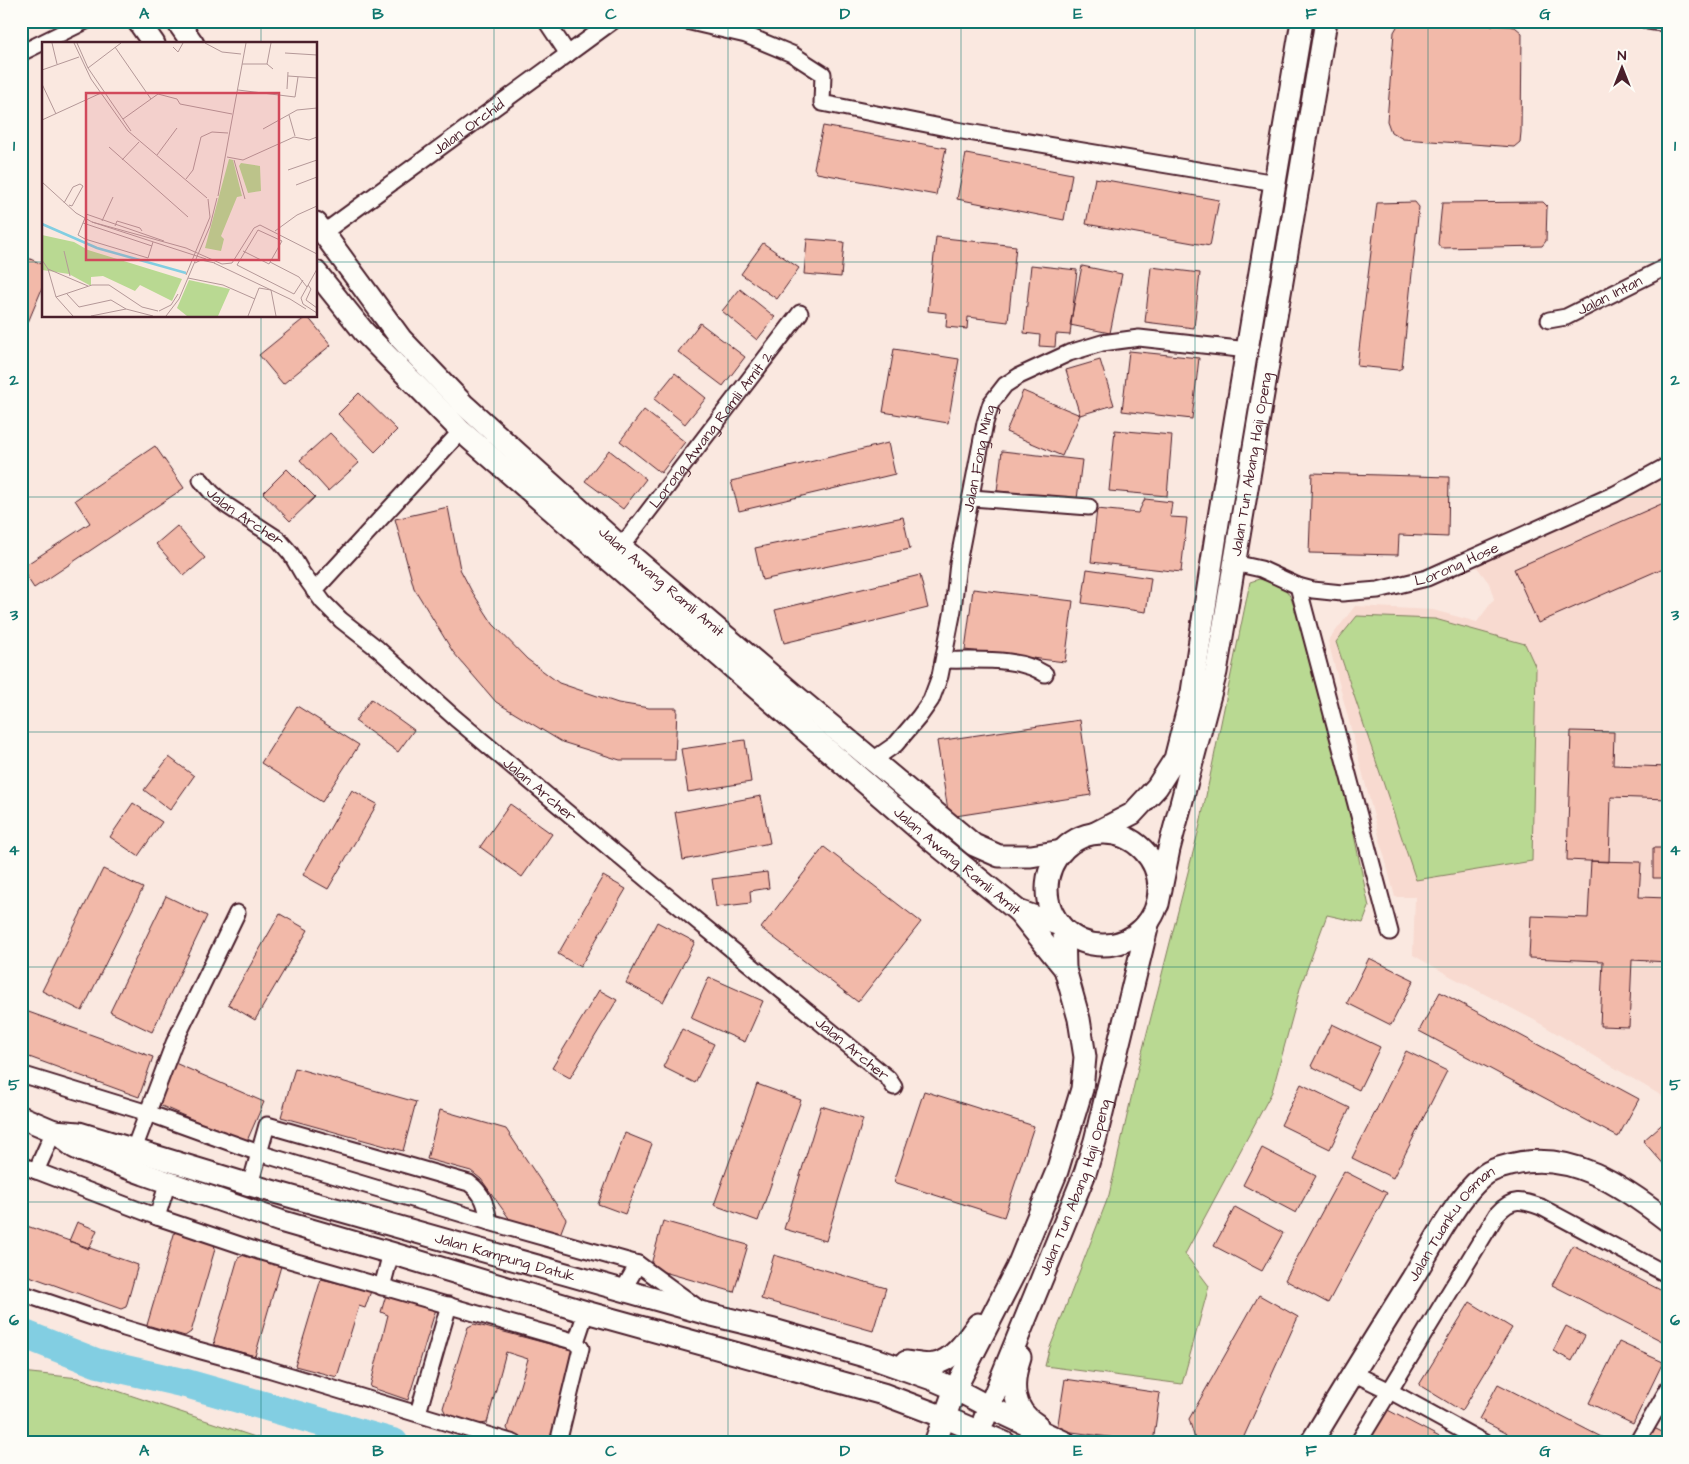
<svg xmlns="http://www.w3.org/2000/svg" width="1689" height="1464" viewBox="0 0 1689 1464" font-family="'Architects Daughter',sans-serif">
<style>
.built{fill:#f8dad0}
.green{fill:#b9d992;stroke:#827c5e}
.lines{fill:none;stroke-linecap:round;stroke-linejoin:round}
.river{stroke:#82cee2;stroke-width:29}
.building{fill:#f2b9a9;stroke:#4a1f2b}
.street-casing{stroke:#4a1f2b;stroke-width:19}
.secondary-casing{stroke:#4a1f2b;stroke-width:25}
.street{stroke:#fdfcf7;stroke-width:15}
.secondary{stroke:#fdfcf7;stroke-width:21}
.grid{fill:none;stroke:#0f766e;stroke-width:1;stroke-opacity:0.55}
.labels{text-anchor:middle;stroke-width:4;stroke-linejoin:round;paint-order:stroke}
.street-label{font-size:15px;fill:#4a1f2b;stroke:#fdfcf7}
.inset-river{fill:none;stroke:#82cee2;stroke-width:2.5}
.inset-road{fill:none;stroke:#b49898;stroke-width:1}
.view{fill:#d1495b;fill-opacity:0.15;stroke:#d1495b;stroke-width:2.5}
.inset-edge{fill:none;stroke:#4a1f2b;stroke-width:2.5}
.neatline{fill:none;stroke:#0f766e;stroke-width:2}
.grid-label{font-size:16px;text-anchor:middle;font-weight:bold;fill:#0f766e}
</style>
<rect width="100%" height="100%" fill="#fae8e0"/>
<filter id="ink" filterUnits="userSpaceOnUse"><feTurbulence type="fractalNoise" baseFrequency=".02" numOctaves="2"/><feDisplacementMap in="SourceGraphic" scale="10" xChannelSelector="R" yChannelSelector="G"/><feConvolveMatrix kernelMatrix="1 2 1 2 8 2 1 2 1" color-interpolation-filters="sRGB"/></filter>
<g filter="url(#ink)">
<path class="built" d="M1668,475V1090L1662,1096L1534,1020L1452,977L1413,955L1415,897H1395L1328,641L1355,606L1433,610L1477,622L1494,599L1489,583L1476,566L1622,500Z"/>
<path class="green" d="M1259,579L1273,582L1285,588L1291,598L1306,642L1338,758L1369,907L1363,923L1327,915L1301,985L1272,1092L1185,1254L1209,1286L1182,1384L1045,1366L1049,1350L1109,1195L1137,1072L1200,825L1250,582Z
M1357,616L1435,619L1525,644L1536,668L1532,861L1416,880L1336,642Z
M21,1372L79,1378L273,1443H25L21,1401Z"/>
<g class="lines">
<path class="river" d="M21,1333L97,1363L188,1384L394,1443"/>
</g>
<path class="building" d="M1404,21L1508,26L1515,27L1522,33L1521,132L1520,142L1514,147L1403,139L1391,132L1387,121L1394,32L1398,25Z
M823,126L946,148L936,195L817,173L814,168Z
M966,154L1072,174L1064,220L957,199Z
M1095,178L1219,200L1210,246L1086,224Z
M1415,202L1419,207L1402,368L1398,370L1357,366L1377,203Z
M1543,202L1547,206L1546,241L1542,246L1441,248L1438,244L1442,203Z
M936,237L1016,246L1008,322L968,317L967,329L946,327L947,313L928,311Z
M807,239L844,242L841,277L804,274Z
M763,243L799,268L777,299L741,274Z
M21,255L44,265V284L21,339Z
M1031,265L1077,270L1070,335L1056,334L1055,347L1039,346L1040,335L1024,333Z
M1082,266L1122,274L1110,333L1070,325Z
M1151,267L1200,273L1194,328L1145,322Z
M740,289L775,317L757,340L722,311Z
M307,316L331,345L283,384L259,355Z
M700,323L745,357L723,386L678,352Z
M894,349L959,359L948,423L883,412Z
M1129,351L1199,358L1192,419L1122,411Z
M1100,360L1114,405L1080,415L1066,370Z
M675,373L706,398L685,424L654,399Z
M1023,391L1080,415L1062,456L1006,432Z
M359,393L397,430L375,452L338,414Z
M644,410L685,442L661,473L620,441Z
M1115,430L1172,435L1167,496L1109,491Z
M330,433L359,463L328,491L300,460Z
M888,443L895,474L739,511L731,481Z
M155,446L184,488L34,588L21,568L90,523L75,500Z
M609,450L646,479L623,509L585,481Z
M1002,451L1082,460L1077,499L997,491Z
M287,469L315,497L290,521L263,493Z
M1312,473L1449,477L1448,537L1399,535L1398,555L1309,553Z
M1145,499L1172,502L1170,517L1187,518L1181,572L1091,562L1097,509L1138,513Z
M1668,501V566L1538,623L1514,569Z
M448,507L460,569L471,590L493,624L527,659L559,683L618,703L649,708H677L675,760H620L562,742L496,702L453,652L414,588L395,519Z
M903,517L910,549L762,580L755,548Z
M177,526L205,558L184,576L156,544Z
M1087,569L1151,578L1146,612L1082,603Z
M920,575L928,608L784,643L775,610Z
M973,589L1073,601L1065,662L965,650Z
M371,699L414,730L398,752L355,721Z
M297,706L359,745L322,802L261,763Z
M1080,720L1091,795L949,817L937,741Z
M1571,731L1614,732L1613,765L1668,767V799L1611,797L1609,862L1567,860Z
M745,740L751,782L688,792L681,749Z
M169,757L194,776L170,810L144,790Z
M352,790L377,804L328,889L303,875Z
M761,796L770,843L683,860L675,812Z
M133,803L162,822L138,856L110,837Z
M510,804L552,834L522,877L480,847Z
M824,847L921,922L858,1002L761,928Z
M1653,848H1668V878H1653Z
M1591,861L1641,862L1639,897L1668,898V962L1632,960L1629,1027L1600,1026L1603,961L1529,958L1531,916L1588,918Z
M103,869L143,888L82,1011L42,991Z
M767,872L769,888L750,891L751,903L716,907L712,879Z
M603,876L626,889L580,967L558,954Z
M166,896L207,916L152,1032L110,1012Z
M280,914L308,930L255,1020L228,1004Z
M657,922L695,942L663,1002L626,983Z
M1369,958L1414,980L1391,1025L1347,1003Z
M709,977L763,1001L745,1042L691,1018Z
M599,990L617,1000L570,1078L552,1068Z
M1440,992L1639,1099L1618,1137L1419,1031Z
M23,1010L153,1057L139,1097L21,1054V1015Z
M1332,1024L1380,1047L1359,1090L1311,1066Z
M682,1029L714,1044L695,1083L663,1067Z
M1406,1051L1447,1071L1393,1178L1352,1158Z
M175,1063L264,1102L246,1143L157,1104Z
M295,1068L416,1102L403,1151L281,1117Z
M757,1084L801,1100L758,1221L714,1205Z
M1301,1084L1350,1108L1330,1149L1281,1125Z
M924,1091L1034,1126L1004,1217L894,1182Z
M821,1106L863,1119L826,1241L784,1229Z
M440,1110L506,1129L566,1219L559,1237L511,1221L481,1179L471,1171L427,1159Z
M1668,1119V1169L1643,1141Z
M625,1133L652,1144L625,1214L598,1204Z
M1262,1148L1316,1176L1296,1213L1243,1185Z
M1344,1171L1387,1193L1328,1303L1285,1280Z
M1235,1207L1283,1233L1262,1271L1214,1246Z
M663,1221L748,1245L734,1292L650,1268Z
M77,1222L97,1230L89,1249L69,1241Z
M24,1225L138,1265L126,1307L121,1309L21,1273V1230Z
M175,1231L214,1244L215,1249L191,1332L185,1336L147,1325Z
M1573,1245L1668,1294V1344L1552,1285Z
M244,1255L281,1266L255,1356L215,1345L214,1340L238,1258Z
M774,1255L886,1288L873,1331L761,1299Z
M321,1279L371,1291L365,1308L359,1306L337,1377L295,1366Z
M386,1295L436,1309L408,1400L370,1387L388,1315L381,1312Z
M1259,1295L1298,1317L1241,1443H1203L1195,1439L1189,1419Z
M1470,1302L1512,1328L1462,1411L1419,1385Z
M474,1324L572,1350L574,1357L550,1442L540,1443L510,1434L507,1428L528,1359L506,1352L487,1423L480,1424L446,1414L443,1408L468,1327Z
M1566,1326L1585,1336L1572,1361L1553,1351Z
M1619,1342L1663,1362L1633,1424L1589,1403Z
M1065,1379L1160,1393L1153,1443L1057,1430Z
M1498,1384L1613,1443H1525L1479,1419Z
M1382,1407L1451,1443H1364Z
M1654,1428L1668,1435V1443H1646Z"/>
<g class="lines">
<defs>
<g id="street">
<path d="M546,21L568,54"/>
<path d="M686,21L746,35L792,54L823,74L822,103L956,130L1276,183"/>
<path d="M1648,21L1668,24"/>
<path d="M21,53L86,21"/>
<path id="s1" d="M323,233L613,21"/>
<path id="s2" d="M1549,320L1566,317L1668,266"/>
<path id="s3" d="M201,480L212,493L226,505L278,539L291,554L302,573L323,602L341,620L378,649L455,718L651,883L888,1078L894,1087"/>
<path d="M972,498L1089,507"/>
<path id="s4" d="M621,547L800,313"/>
<path id="s5" d="M1234,563L1261,569L1298,586L1313,590L1342,593L1378,590L1427,578L1615,494L1668,465"/>
<path d="M1298,586L1390,932"/>
<path d="M314,591L461,431"/>
<path d="M944,660C977,661 1017,656 1045,674"/>
<path id="s6" d="M873,760L896,744L919,717L931,700L940,676L953,610L958,563L985,423L991,403L1005,385L1019,376L1069,353L1102,343L1139,338L1248,350"/>
<path d="M21,1074L148,1113L259,1153L489,1222L638,1264L697,1307"/>
<path d="M134,1149L174,1043L237,913"/>
<path d="M21,1165L157,1217L258,1251L576,1342L581,1348L558,1443"/>
<path d="M36,1171L54,1131"/>
<path d="M250,1185L267,1125L469,1183C484,1194 486,1205 489,1222"/>
<path d="M157,1217L168,1182"/>
<path d="M382,1287L391,1253"/>
<path d="M623,1290L638,1264"/>
<path d="M21,1293L124,1328L198,1350L268,1369L514,1443"/>
<path d="M576,1342L586,1312"/>
<path d="M1353,1373L1390,1391L1485,1443"/>
<path d="M418,1413L449,1305"/>
<path d="M1358,1443L1497,1214C1512,1197 1522,1200 1541,1207L1668,1275"/>
<path d="M1637,1443L1668,1389"/>
</g>
<g id="secondary">
<path d="M138,21L154,44"/>
<path d="M177,21L193,44"/>
<path id="s7" d="M316,223L401,339L463,404L621,547L792,693L974,845L999,856H1031L1062,851"/>
<path id="s8" d="M316,272L364,332L461,431L930,839L1018,911L1060,925"/>
<circle cx="1103" cy="889" r="56"/>
<path d="M1095,833L1132,814L1157,787L1175,759L1192,692L1217,529L1302,21"/>
<path id="s9" d="M1158,904L1169,849L1216,672L1326,21"/>
<path d="M1018,911L1065,969"/>
<path d="M21,1117L54,1131L74,1147L82,1151L144,1174L280,1221L391,1253L586,1312L883,1394L944,1417L1005,1443"/>
<path id="s10" d="M54,1131L79,1133L250,1185L704,1313L774,1330L878,1360L932,1379L955,1389L989,1407L1066,1443"/>
<path d="M1020,1357C1011,1384 1011,1409 1037,1425"/>
<path d="M906,1362C915,1363 926,1366 934,1364C953,1361 968,1338 978,1324"/>
<path id="s11" d="M984,1420L1085,1173L1095,1141L1148,924"/>
<path d="M935,1443L955,1389L1017,1268L1028,1241L1057,1171L1082,1089L1085,1057L1079,1019L1065,969L1064,930"/>
<path id="s12" d="M1311,1443C1344,1388 1378,1333 1412,1279C1430,1250 1459,1193 1486,1174C1493,1169 1502,1167 1510,1165C1570,1149 1623,1186 1668,1221"/>
</g>
</defs>
<use href="#street" class="street-casing"/>
<use href="#secondary" class="secondary-casing"/>
<use href="#street" class="street"/>
<use href="#secondary" class="secondary"/>
</g>
</g>
<path class="grid" d="M261,21V44M494,21V1443M728,21V1443M961,21V1443M1195,21V1443M1428,21V1443M21,262H44M316,262H1668M261,316V1443M21,497H1668M21,732H1668M21,967H1668M21,1202H1668"/>
<g class="labels">
<g class="street-label">
<text dy="5" stroke="none"><textPath href="#s1" startOffset="180">Jalan Orchid</textPath></text>
<text dy="5" stroke="none"><textPath href="#s2" startOffset="66">Jalan Intan</textPath></text>
<text dy="5" stroke="none"><textPath href="#s4" startOffset="148">Lorong Awang Ramli Amit 2</textPath></text>
<text dy="5" stroke="none"><textPath href="#s6" startOffset="331">Jalan Fong Ming</textPath></text>
<text dy="5" stroke="none"><textPath href="#s9" startOffset="450">Jalan Tun Abang Haji Openg</textPath></text>
<text dy="5" stroke="none"><textPath href="#s3" startOffset="58">Jalan Archer</textPath></text>
<text dy="5" stroke="none"><textPath href="#s5" startOffset="232">Lorong Hose</textPath></text>
<text dy="5" stroke="none"><textPath href="#s7" startOffset="500">Jalan Awang Ramli Amit</textPath></text>
<text dy="5" stroke="none"><textPath href="#s3" startOffset="462">Jalan Archer</textPath></text>
<text dy="5" stroke="none"><textPath href="#s8" startOffset="872">Jalan Awang Ramli Amit</textPath></text>
<text dy="5" stroke="none"><textPath href="#s3" startOffset="868">Jalan Archer</textPath></text>
<text dy="5" stroke="none"><textPath href="#s11" startOffset="250">Jalan Tun Abang Haji Openg</textPath></text>
<text dy="5" stroke="none"><textPath href="#s12" startOffset="261">Jalan Tuanku Osman</textPath></text>
<text dy="5" stroke="none"><textPath href="#s10" startOffset="469">Jalan Kampung Datuk</textPath></text>
</g>
</g>
<g transform="translate(42 42)">
<rect width="275" height="275" fill="#fae8e0"/>
<path d="M187,117L191,118L200,154L195,155L179,194L182,197L179,209L163,206ZM199,121L218,124L219,149L206,151L197,124ZM0,193L32,200L46,208L140,237L130,259L98,243L93,249L61,234L49,235V244L27,232L0,228ZM147,238L188,247L176,274H145L135,266Z" fill="#b9d992"/>
<path class="inset-river" d="M0,182L55,206L144,231"/>
<path class="inset-road" d="M10,1L15,22M32,1L49,37L86,89L165,156M35,1L46,26L89,89M163,1L180,10L199,12M73,5L109,57M131,5L136,10L141,1M243,11L275,13M200,22H225L231,27M225,22L229,1M46,26L79,1M0,28L37,15M246,34L275,36M0,42L14,72M245,47L246,30M196,48L253,55L256,35M275,66V36M247,73L253,94M81,77L116,52L135,57L138,62L190,72M0,78L59,51M221,87L255,68L275,66M67,105L146,175M115,113L135,86M185,115L201,118L252,95L267,98L275,95M80,118L97,100M192,118L203,157M246,128L275,118M144,137L151,128L159,95L170,90L186,91M0,140L34,171L50,180L144,206L180,222L190,221M254,143L275,135M176,154L204,1M22,161L31,145L38,142L41,144L30,164L27,163M44,172L122,199M43,176L36,193L43,197L106,216L111,200M60,179L71,155M50,180L164,217M41,181L110,204M73,184L75,179L98,186L100,189M233,189L255,173L275,164M240,199L216,188L195,223L252,252L261,238M22,209L28,234M201,209L227,222L240,199M0,218L6,227L46,244M228,220L257,235L265,245M153,221L159,218L173,221M172,221L248,257M190,221L212,186L218,183L275,212M6,227L14,255L31,274M275,227L259,256L261,262L275,271M144,233L168,175L166,157M146,236L181,243L213,257M266,243L269,247L264,258L275,266M217,246L229,248L234,274M25,252L37,265L69,258L84,267M14,255L50,243H67L100,265L116,269M248,257L264,267M117,269L129,263L136,252M49,274L84,267L111,274M124,274L137,257L168,184L175,156M206,274L217,246"/>
<path class="view" d="M44,51H237V218H44Z"/>
<rect width="275" height="275" class="inset-edge"/>
</g>
<rect width="1689" height="1464" fill="none" stroke="#fdfcf7" stroke-width="55"/>
<g transform="translate(1622 68)" stroke="#fdfcf7" stroke-width="4" paint-order="stroke">
<path d="M0-4L9 19L0 12L-9 19Z" fill="#4a1f2b"/>
<text y="-8" font-size="14" font-weight="bold" text-anchor="middle" fill="#4a1f2b">N</text>
</g>
<rect x="28" y="28" width="1634" height="1408" class="neatline"/>
<g class="grid-label">
<text x="144" y="19">A</text>
<text x="378" y="19">B</text>
<text x="611" y="19">C</text>
<text x="845" y="19">D</text>
<text x="1078" y="19">E</text>
<text x="1311" y="19">F</text>
<text x="1545" y="19">G</text>
<text x="14" y="151">1</text>
<text x="1675" y="151">1</text>
<text x="14" y="385">2</text>
<text x="1675" y="385">2</text>
<text x="14" y="620">3</text>
<text x="1675" y="620">3</text>
<text x="14" y="855">4</text>
<text x="1675" y="855">4</text>
<text x="14" y="1090">5</text>
<text x="1675" y="1090">5</text>
<text x="14" y="1325">6</text>
<text x="1675" y="1325">6</text>
<text x="144" y="1456">A</text>
<text x="378" y="1456">B</text>
<text x="611" y="1456">C</text>
<text x="845" y="1456">D</text>
<text x="1078" y="1456">E</text>
<text x="1311" y="1456">F</text>
<text x="1545" y="1456">G</text>
</g>
</svg>
